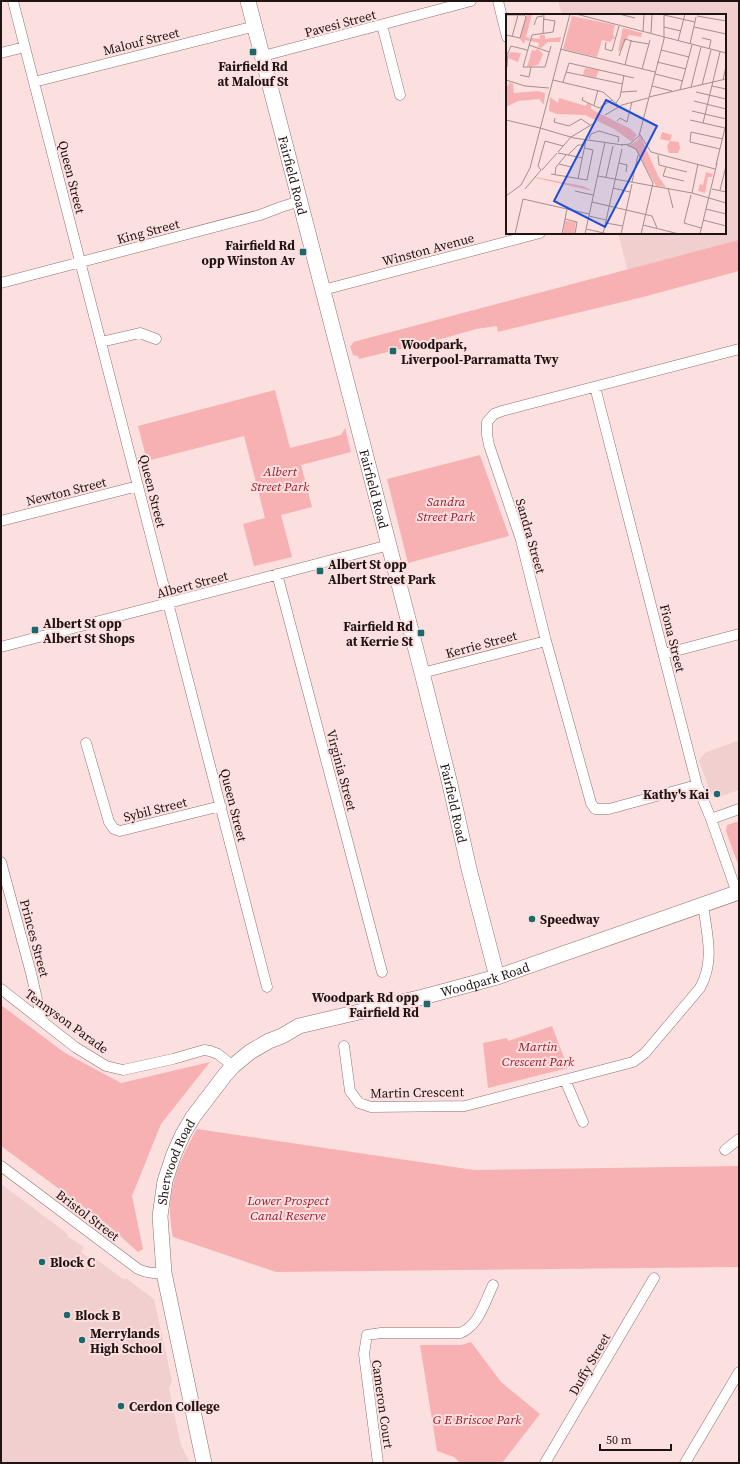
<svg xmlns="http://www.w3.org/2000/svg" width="740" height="1464" viewBox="0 0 740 1464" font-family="'Source Serif 4',serif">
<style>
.built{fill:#f1cfce}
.green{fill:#f7b1b2}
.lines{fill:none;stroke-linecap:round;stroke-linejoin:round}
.minor-casing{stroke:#8e706f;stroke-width:11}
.secondary-casing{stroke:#8e706f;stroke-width:16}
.minor{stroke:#fff;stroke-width:10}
.secondary{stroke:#fff;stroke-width:15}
.poi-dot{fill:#1c696d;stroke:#fce0df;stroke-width:1.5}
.labels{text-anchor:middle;stroke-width:4;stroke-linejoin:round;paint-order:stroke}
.street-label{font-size:13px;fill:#1f1313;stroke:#fce0df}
.poi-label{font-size:13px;font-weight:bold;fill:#1f1313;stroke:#fce0df;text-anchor:start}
.park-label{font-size:13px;font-style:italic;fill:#981b2f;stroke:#fce0df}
.inset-road{fill:none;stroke:#a48e8d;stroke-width:1}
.view{fill:#1d4ed8;fill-opacity:0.15;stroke:#1d4ed8;stroke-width:2}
.inset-edge{fill:none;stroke:#1f1313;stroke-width:2}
</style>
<rect width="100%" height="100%" fill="#fce0df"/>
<path class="built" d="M558,1H739V247L629,276L618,233H725V15H562Z
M739,740V790L719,797L711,794L699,760L705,753Z
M1,1184L68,1234L67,1236L84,1247L81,1252L90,1259L92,1256L123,1279H127L154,1299L172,1381L169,1389L181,1445L190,1463H1Z"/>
<path class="green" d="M739,240V271L643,297L498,332L497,326L476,329L445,338L359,359L358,356L353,355L350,346L352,345L353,342Z
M275,390L290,448L341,435L345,428L351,452L301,465L312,507L281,515L292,557L254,566L243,524L265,518L244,436L147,461L138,426Z
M480,455L509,536L408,563L387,479Z
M739,821V867L726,831L727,825Z
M1,1005L65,1053L121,1083L210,1062L161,1124L132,1196L143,1249L138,1252L108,1225L1,1146Z
M552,1026L568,1068L488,1088L483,1043L507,1038L508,1041Z
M197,1129L474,1170L739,1166V1267L276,1272L173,1237C164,1197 177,1164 197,1129Z
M471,1342L501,1382L540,1414L502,1463H460L454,1457L437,1451L420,1345H461Z"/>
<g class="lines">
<defs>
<path id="minor" d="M13,1L267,987
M498,1L507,37
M382,25L400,95
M1,53L25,47
M263,56L471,1
M34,82L255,26
M1,283L260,215L281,207L300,201
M323,290L540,233
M101,342L140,333L156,339
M595,387L697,785L711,819L737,893
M1,521L138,486
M277,574L382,972
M1,647L389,545
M664,654L739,634
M422,673L546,641
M86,743L109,822L114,829L120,831L221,806
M697,785L609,809H595L591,803L546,641L521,540L489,445L487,435V422L494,414L502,411L739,349
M711,819L739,809
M1,862L31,973L42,1021
M1,989L75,1047L106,1066L123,1070L173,1059L204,1050L210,1051L218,1054L233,1066
M344,1046L350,1091L359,1103L371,1107L465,1106L633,1062L645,1053L700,988C715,961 707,935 703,905
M565,1080L583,1122
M725,1150L739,1139
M1,1166L138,1269C147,1273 154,1274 164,1273
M378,1463L364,1354L367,1335L381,1333H460C479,1326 485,1301 493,1285
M545,1463L654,1278
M685,1463L739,1372"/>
<g id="secondary">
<path id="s1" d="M248,1L422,673L449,780L469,869L497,977"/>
<path id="s2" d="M204,1463L164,1273L160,1216L165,1181L174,1154L183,1134L193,1117L225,1075L233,1066L250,1052L269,1041L282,1036L299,1026L423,997L497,977L739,892"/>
</g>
</defs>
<use href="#minor" class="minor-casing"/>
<use href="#secondary" class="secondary-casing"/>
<use href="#minor" class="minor"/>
<use href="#secondary" class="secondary"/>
</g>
<g class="poi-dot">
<rect x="249" y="48" width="8" height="8" rx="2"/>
<rect x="299" y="248" width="8" height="8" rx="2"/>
<rect x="389" y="347" width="8" height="8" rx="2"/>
<rect x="316" y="567" width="8" height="8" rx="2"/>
<rect x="31" y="626" width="8" height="8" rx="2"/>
<rect x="417" y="629" width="8" height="8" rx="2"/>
<circle cx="717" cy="794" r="4"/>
<circle cx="532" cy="919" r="4"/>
<rect x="423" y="1000" width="8" height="8" rx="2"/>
<circle cx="42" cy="1262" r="4"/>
<circle cx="67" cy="1315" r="4"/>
<circle cx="82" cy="1340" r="4"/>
<circle cx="121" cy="1406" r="4"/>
</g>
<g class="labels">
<g class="street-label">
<text transform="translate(340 23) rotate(-15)" y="5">Pavesi Street</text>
<text transform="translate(141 41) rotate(-14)" y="5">Malouf Street</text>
<text dy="5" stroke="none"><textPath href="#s1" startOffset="180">Fairfield Road</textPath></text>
<text transform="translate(72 177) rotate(76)" y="5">Queen Street</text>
<text transform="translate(148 231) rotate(-15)" y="5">King Street</text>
<text transform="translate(428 249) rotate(-15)" y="5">Winston Avenue</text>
<text dy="5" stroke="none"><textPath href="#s1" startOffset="504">Fairfield Road</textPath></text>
<text transform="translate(66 491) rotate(-14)" y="5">Newton Street</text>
<text transform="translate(153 491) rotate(76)" y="5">Queen Street</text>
<text transform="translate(531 536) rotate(74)" y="5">Sandra Street</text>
<text transform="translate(192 584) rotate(-15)" y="5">Albert Street</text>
<text transform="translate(673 638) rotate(76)" y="5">Fiona Street</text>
<text transform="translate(481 644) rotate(-15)" y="5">Kerrie Street</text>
<text transform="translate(342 770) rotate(75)" y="5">Virginia Street</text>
<text dy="5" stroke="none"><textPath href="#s1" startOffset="828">Fairfield Road</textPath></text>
<text transform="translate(234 805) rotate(76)" y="5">Queen Street</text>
<text transform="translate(155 809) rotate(-14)" y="5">Sybil Street</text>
<text transform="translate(35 938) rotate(75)" y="5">Princes Street</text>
<text dy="5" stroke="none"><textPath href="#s2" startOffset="691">Woodpark Road</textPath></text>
<text transform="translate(67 1021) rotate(36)" y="5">Tennyson Parade</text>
<text transform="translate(417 1092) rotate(-1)" y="5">Martin Crescent</text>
<text dy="5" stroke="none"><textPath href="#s2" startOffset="308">Sherwood Road</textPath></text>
<text transform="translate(88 1215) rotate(37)" y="5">Bristol Street</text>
<text transform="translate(589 1364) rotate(-60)" y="5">Duffy Street</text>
<text transform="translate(383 1404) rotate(82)" y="5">Cameron Court</text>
</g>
<g class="poi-label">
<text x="253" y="71" text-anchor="middle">Fairfield Rd<tspan x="253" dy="15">at Malouf St</tspan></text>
<text x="295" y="250" text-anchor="end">Fairfield Rd<tspan x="295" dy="15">opp Winston Av</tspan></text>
<text x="401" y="349">Woodpark,<tspan x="401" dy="15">Liverpool-Parramatta Twy</tspan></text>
<text x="328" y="569">Albert St opp<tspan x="328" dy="15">Albert Street Park</tspan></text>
<text x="43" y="628">Albert St opp<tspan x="43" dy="15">Albert St Shops</tspan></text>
<text x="413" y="631" text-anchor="end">Fairfield Rd<tspan x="413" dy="15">at Kerrie St</tspan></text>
<text x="709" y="799" text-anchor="end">Kathy's Kai</text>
<text x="540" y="924">Speedway</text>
<text x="419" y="1002" text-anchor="end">Woodpark Rd opp<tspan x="419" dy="15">Fairfield Rd</tspan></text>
<text x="50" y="1267">Block C</text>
<text x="75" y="1320">Block B</text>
<text x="90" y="1338">Merrylands<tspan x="90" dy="15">High School</tspan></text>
<text x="129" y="1411">Cerdon College</text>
</g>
<g class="park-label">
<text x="280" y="476">Albert<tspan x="280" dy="15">Street Park</tspan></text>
<text x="446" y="506">Sandra<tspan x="446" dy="15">Street Park</tspan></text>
<text x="538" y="1051">Martin<tspan x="538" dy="15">Crescent Park</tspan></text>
<text x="288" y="1205">Lower Prospect<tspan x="288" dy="15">Canal Reserve</tspan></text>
<text x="477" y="1424">G E Briscoe Park</text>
</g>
</g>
<g transform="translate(506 14)">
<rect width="220" height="220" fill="#fce0df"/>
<path d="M21,0H26L20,23L24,24L23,27L19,26L18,30L14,25ZM66,2L109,11L107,20L109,25H106L105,28L96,26L91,43L57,35ZM117,14L136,19L135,23L123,21L114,37H112ZM34,21H39V25L55,23L54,28H42L35,34L32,33L33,29L25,27V24L34,25ZM31,34L37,40L35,45L32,51L21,53L26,36L30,37ZM4,38L15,39L12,48L2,44ZM79,54L93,56L90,64L77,61ZM3,68L7,70L8,79L32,77L39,79L38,91L33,85L12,87L0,93V71L2,72ZM44,83L52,89L53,84L80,92L81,89L85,91V95L125,115L131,121L126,128L108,115L79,101L51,100L43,97ZM156,118L166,121L164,127L173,128L174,134L172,139H163L161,132L164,127L154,125ZM134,121L152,162L160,173L150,172L129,134L122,132L132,126ZM200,158L207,160L206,163H202L199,179L192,177L194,170L197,171ZM29,163L77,172L87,177L30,164ZM59,207L70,208L68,220H57Z" fill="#f7b1b2"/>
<path class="inset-road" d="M70,0L220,39M113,0L129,4M158,1L189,8M191,2L220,7M37,5L49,7L47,18L26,21L17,53H39L45,32M28,11L31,3L37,2M158,13L175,17M188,13L220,20M137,17L138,1M145,19L146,0M37,20L38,0M0,21L14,24L20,3L18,1H0M6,23L12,1M196,24L205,26L203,35M172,27L179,0M100,28L99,35L106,37L113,12M184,30L190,3M23,31L43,38M54,35L149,58M155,36L183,43M0,39H2L5,32L21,36M113,42L119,25L126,27M151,48L180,55M119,51L125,27L143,30M1,53L2,39M136,55L144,26M60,58L117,70M149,60L177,67M14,61L23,63L25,53M0,66L19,72L43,74M47,66L97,78L113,92M217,66L220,52M57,68L63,49L128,64M196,71L205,36M146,72L166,77M206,72L220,75M185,73L195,33M174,76L186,31M115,78L131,77M190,78L220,85M77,83L76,86L93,94L106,86M143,83L220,65M188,87L220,95M110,89L114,83L118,61M88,91L92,76M186,97L220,105M99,101L116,91L142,84M49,104L48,108L63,112L75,105L84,111M0,106L34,114M184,106L219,114M111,107L114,104L121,108L126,88M197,109L214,38M34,114L68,124L117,131M133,119L145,138L209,155M83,125L85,120L93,117L113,123L112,128M115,131L124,130L133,122L158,25V0M121,131L130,135L147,169L135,220M214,135L184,128L185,118L217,125M52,138L65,123L90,108M52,139L77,144M62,141L72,131H79M152,141L153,151L181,158M113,149L121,151L120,158M53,150L65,153M210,151L220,110M160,153L157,162L178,167M35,156L32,152L39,127L57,132M36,156L51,139M45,160L81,166L87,136L79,134M49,160L50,153L60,141M92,162L186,179L220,189M100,163L107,132M72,165L80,126M126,168L132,141M107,174L124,178M162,174L167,194M19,175L35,156M206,175L220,178M214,176L220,152M69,177L87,181M186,179L192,150M185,181L178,209L195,214M0,182L15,171L24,154L64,0M17,185L83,200M86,188L146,202L151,214M200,195L220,200M83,202L100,206M59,205L71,208L69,220M197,206L220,212M100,209L117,212M137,211L173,220M80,215L102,220M9,220L17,185M56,220L61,195M79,220L99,128M97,220L116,135M115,220L126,170M194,220L211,149"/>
<path class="view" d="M100,86L151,112L99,213L48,187Z"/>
<rect width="220" height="220" class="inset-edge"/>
</g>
<rect width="740" height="1464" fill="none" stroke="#1f1313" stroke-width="4"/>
<path d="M600 1444v6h71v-6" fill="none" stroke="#1f1313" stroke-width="2"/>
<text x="606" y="1444" font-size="12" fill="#1f1313" stroke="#fce0df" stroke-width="3" paint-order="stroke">50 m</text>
</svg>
